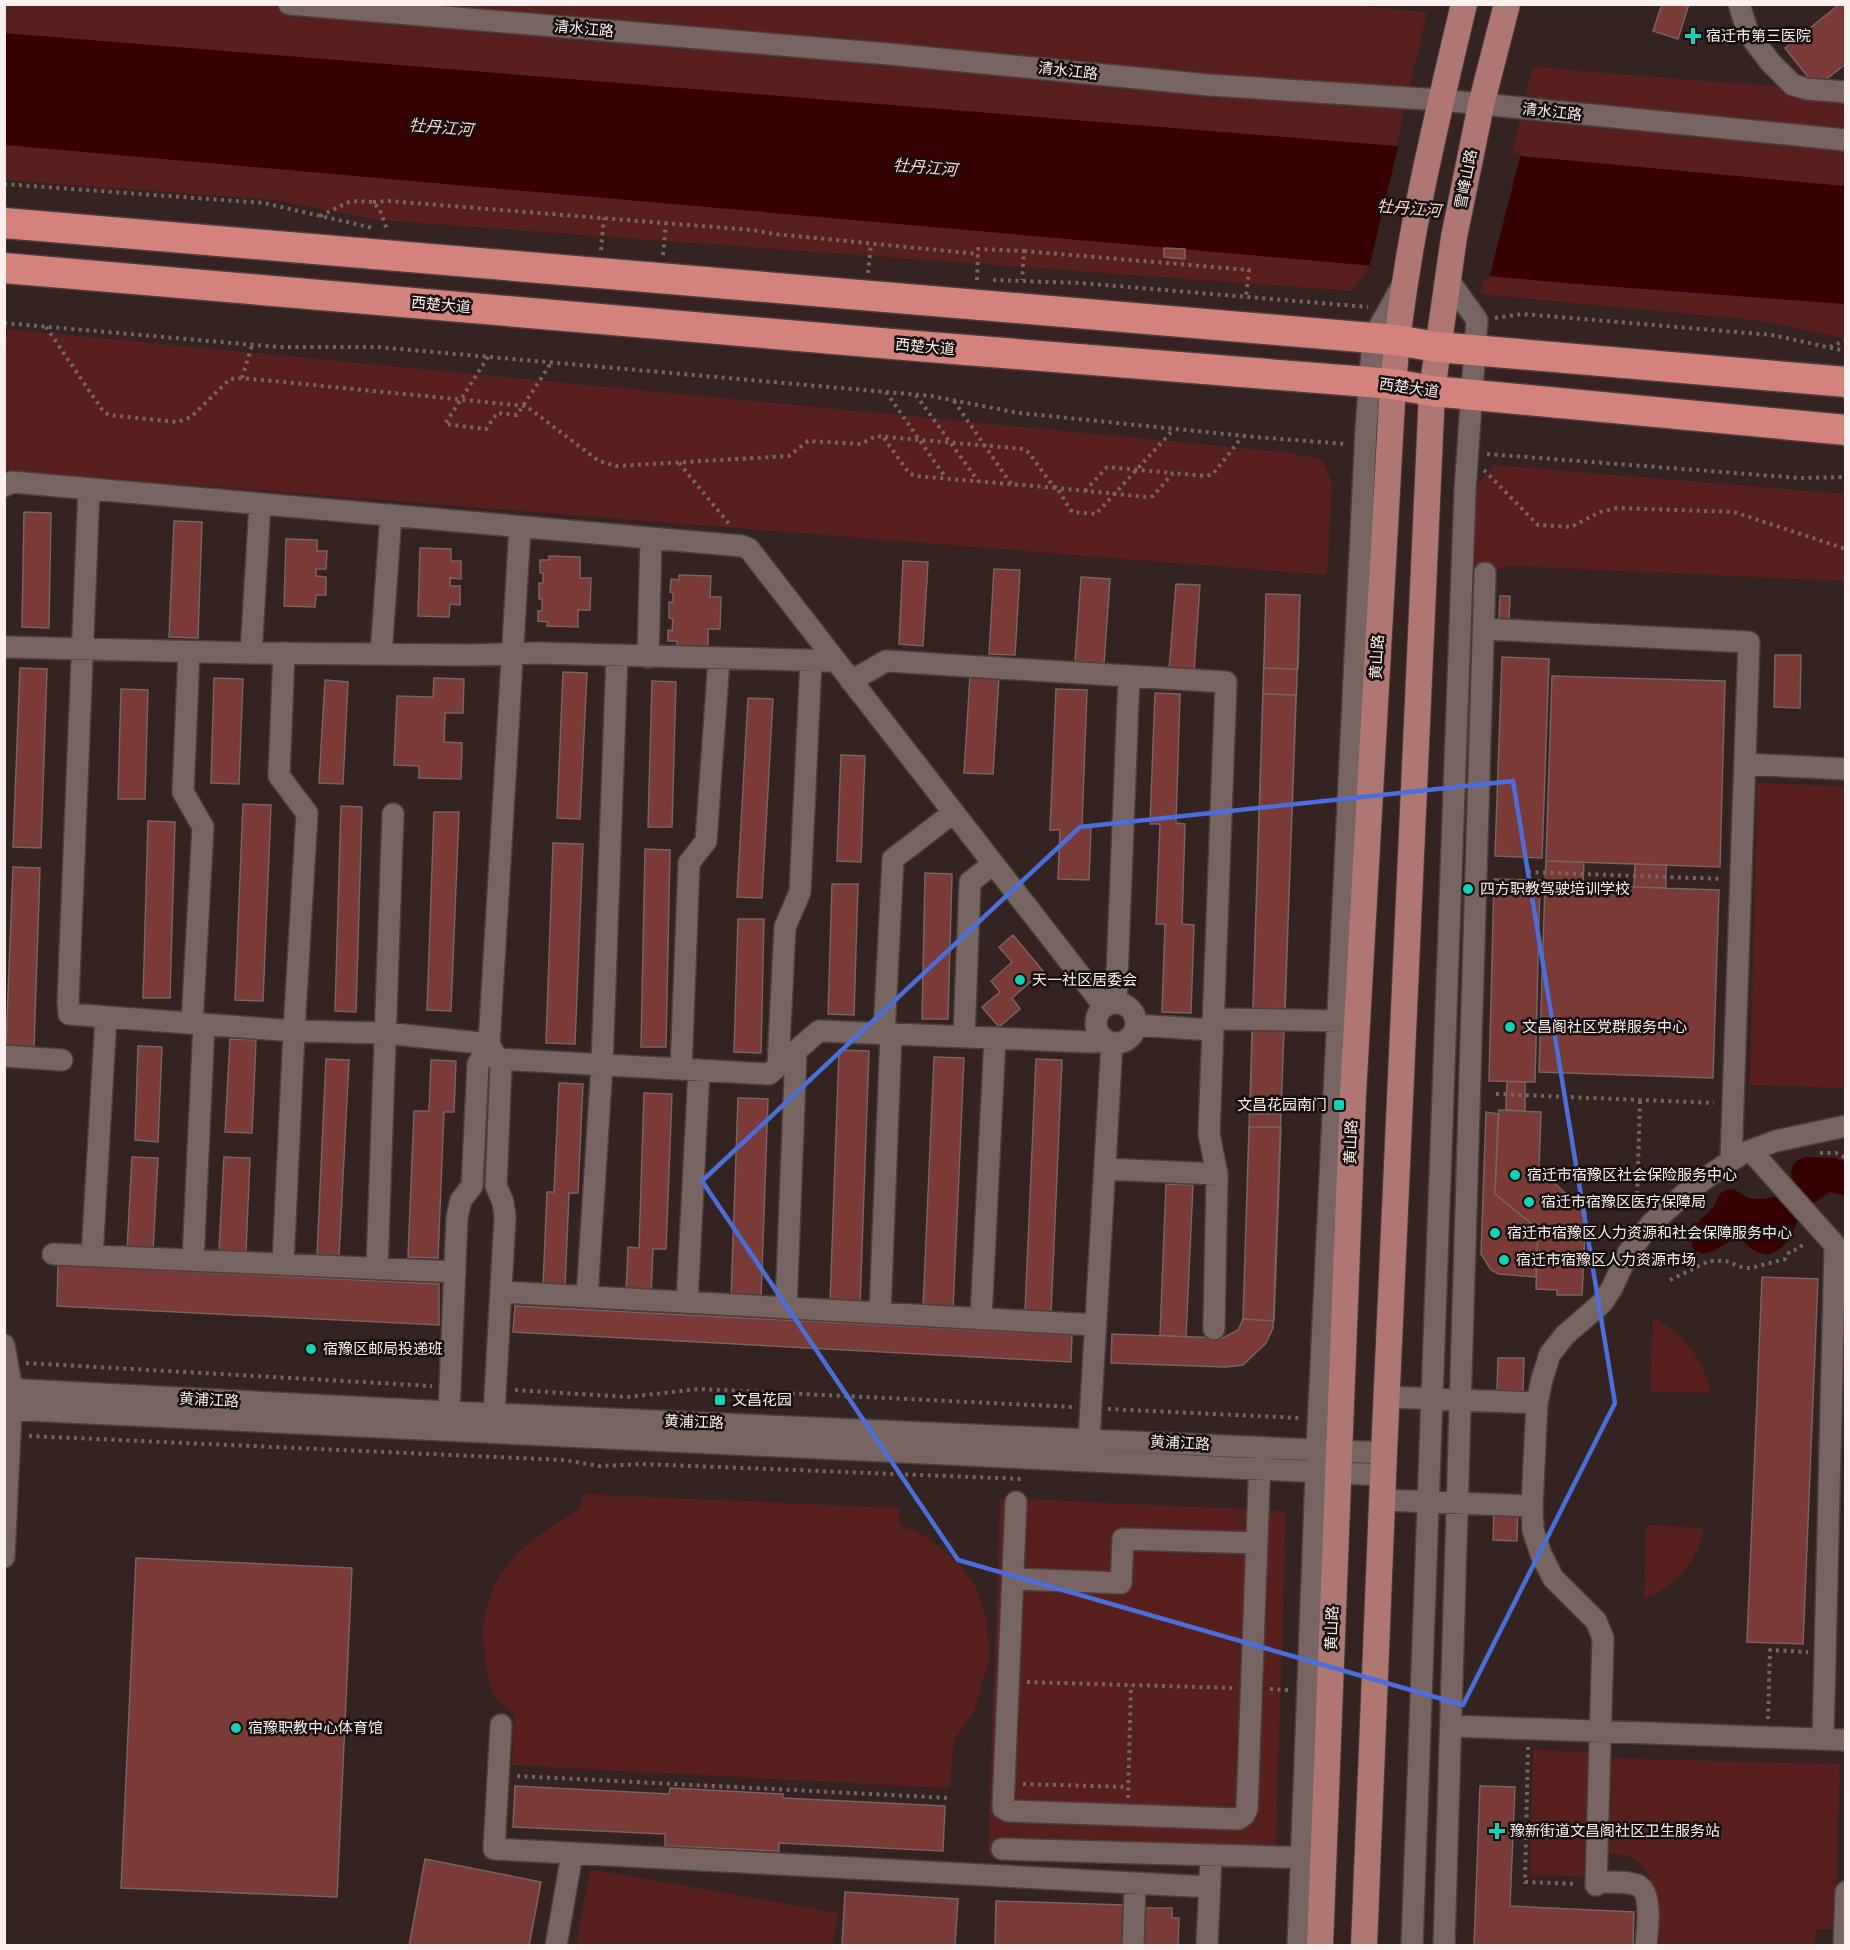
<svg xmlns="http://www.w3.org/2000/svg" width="1850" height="1950" viewBox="0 0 1850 1950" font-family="Figtree,'Noto Sans SC',sans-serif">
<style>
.green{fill:#57201d}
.water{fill:#370001}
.pier{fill:#342321}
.building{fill:#7a3a35;stroke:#776360;stroke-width:1.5}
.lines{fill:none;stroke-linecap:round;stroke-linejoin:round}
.minor-casing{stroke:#4c3e3c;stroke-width:24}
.major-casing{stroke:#4c3e3c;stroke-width:28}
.highway-casing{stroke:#4c3e3c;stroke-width:33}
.path{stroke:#756664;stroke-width:4;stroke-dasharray:3 4.5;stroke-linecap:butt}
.minor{stroke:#786461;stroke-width:21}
.major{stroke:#af7771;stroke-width:26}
.highway{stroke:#d3837b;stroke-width:30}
.marked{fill:none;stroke:#4a6edd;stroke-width:4.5;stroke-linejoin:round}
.poi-dot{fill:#0ed5b4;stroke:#160e0d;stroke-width:2}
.labels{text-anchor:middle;stroke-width:5;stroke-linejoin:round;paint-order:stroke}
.street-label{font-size:15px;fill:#fcf0ef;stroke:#160e0d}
.poi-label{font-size:15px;fill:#fcf0ef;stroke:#160e0d;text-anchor:start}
.water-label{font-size:16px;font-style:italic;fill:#fed4cf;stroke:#160e0d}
</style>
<rect width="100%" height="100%" fill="#342321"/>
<path class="green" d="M1339,4L1427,12L1368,270L1352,291L379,220L276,200L5,180L4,5Z
M1532,67L1845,92V338L1755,320L1480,294Z
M8,329L1283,452L1321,459L1332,481L1327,575L5,470L4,351Z
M1495,465L1845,494V581L1511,566L1472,573L1475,486Z
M1757,783L1845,786V1088L1750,1085Z
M1653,1318C1682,1330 1705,1362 1711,1393L1650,1391Z
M583,1494L900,1508L899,1525L926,1536L959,1564L975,1586L986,1617L990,1657L975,1709L954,1740L950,1788L512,1765L514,1715C508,1709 499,1702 494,1695C487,1683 485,1660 484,1646C478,1574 527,1541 581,1508Z
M1000,1498L1286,1511L1275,1866L988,1855Z
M1646,1525L1704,1528C1699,1559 1674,1590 1644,1598Z
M1533,1750L1590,1752L1586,1876L1530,1875Z
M1607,1758L1840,1764L1835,1929H1816L1815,1945H1652C1653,1917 1662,1874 1632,1858C1624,1854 1612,1854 1604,1853Z
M590,1869L838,1913L832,1945H576Z"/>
<path class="water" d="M4,33L1543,158L1845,186V304L1577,284L5,145Z
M1805,1157L1835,1158L1845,1162V1196L1830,1192C1819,1198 1801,1213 1796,1225C1788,1240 1786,1248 1768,1255C1765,1254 1758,1253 1755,1251C1745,1246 1747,1238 1732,1241C1721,1244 1710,1258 1698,1252C1690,1248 1690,1239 1693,1232C1696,1222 1706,1215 1713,1207C1717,1202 1717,1196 1722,1192C1734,1185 1738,1193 1747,1197C1756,1201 1775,1199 1783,1193C1786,1191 1789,1186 1792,1183C1791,1168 1790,1163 1805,1157Z"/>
<path class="pier" d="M1399,143L1521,153L1489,279L1369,268Z"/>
<path class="building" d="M1662,4H1689L1678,39L1653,31Z
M1840,4H1846V64L1816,87L1785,48Z
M1164,248L1185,249V259L1164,257Z
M24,512L51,513L49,628L22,627Z
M174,521L202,522L198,638L169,637Z
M286,539L317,540V551H327L326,569H316V576L326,577V595H316L315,607L284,606Z
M420,548L451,549V561H461V579L450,578V586H460V605L450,604L449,617L418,616Z
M549,556L580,557V578H591L590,610H578V627L547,626L548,622L538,621V611H542V599H539V583H543V573H540V560H549Z
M903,561L928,562L923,646L899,644Z
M994,569L1020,570L1015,655L989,654Z
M679,575L711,576L710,597H721L720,629H708V647L677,646V641H668V630L672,631L673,619L669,618V602H673V593L670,592L671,579L679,580Z
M1081,577L1110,579L1104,663L1075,662Z
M1176,584L1200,585L1194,672L1169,670Z
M1266,594L1300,595L1273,1328L1266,1343L1243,1365L1226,1367L1111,1363L1112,1334L1223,1338L1238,1330L1243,1319Z
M1266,594L1300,595L1298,669L1264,668Z
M1500,596H1510L1509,620L1499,619Z
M1775,655H1801L1800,708L1774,707Z
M1502,657L1549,659L1542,858L1495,856Z
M20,668L47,669L41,848L13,847Z
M563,672L587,673L580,819L557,818Z
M970,676L999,677L993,774L964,773Z
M1552,676L1725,681L1720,867L1546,861Z
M214,678L243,679L239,784L211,783Z
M434,678L464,679L463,713H445L444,742L462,743L461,779L419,778V766L394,765L397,696L433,697Z
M325,680L348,682L343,784L319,783Z
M652,681L676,682L672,827H648Z
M121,689L148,690L145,799H118Z
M1056,689L1087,690L1082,826L1091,827L1089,880L1058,879L1060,830H1050Z
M1155,693L1180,694L1176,823L1185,824L1182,924L1194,925L1191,1013L1162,1012L1165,924H1156L1160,824H1150Z
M1263,694L1296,695L1285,1012L1253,1010Z
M748,698L773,699L762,898L737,897Z
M841,755L865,756L861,862L837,861Z
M243,804L271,805L263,1001L235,1000Z
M341,806L362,807L356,1012L335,1011Z
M434,812H459L451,1011L427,1010Z
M148,821L175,822L170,998H143Z
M553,843L583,844L575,1044L546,1043Z
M645,849L670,850L666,1047H641Z
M1546,861L1584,862L1583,885L1545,884Z
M1635,864L1666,865V888L1634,887Z
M13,867L40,868L34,1047L6,1046Z
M925,873L952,874L948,1019H922Z
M1494,879L1540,880L1535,1082L1489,1081Z
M832,884H858L854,1015L828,1014Z
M1545,884L1719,890L1713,1078L1539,1072Z
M738,919H764L761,1053L734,1052Z
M1013,935L1043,971L1012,998L1020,1009L999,1027L982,1007L1000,992L991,981L1012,962L999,947Z
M1252,1028L1284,1029L1281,1114H1250Z
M230,1039L256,1040L252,1133L225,1132Z
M138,1046L162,1047L158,1142L135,1140Z
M839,1050L869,1051L860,1305L830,1304Z
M934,1057L964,1058L953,1310L923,1308Z
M326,1059L349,1060L339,1256L317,1255Z
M1036,1059L1062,1060L1051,1313L1025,1312Z
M431,1060L456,1061L454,1112H444L438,1258L408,1257L414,1111H429Z
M1507,1082H1525V1111L1506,1110Z
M559,1083L583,1084L578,1193H569L565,1287L543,1286L547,1192H554Z
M644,1093L672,1094L666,1249H653L651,1295L626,1294L628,1247L639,1248Z
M738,1098L768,1099L761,1299L731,1298Z
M1499,1110L1541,1112L1539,1169L1586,1212L1582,1295H1557V1290L1536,1289L1538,1229L1495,1194Z
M1486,1112L1498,1114L1495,1194L1538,1229L1536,1277L1499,1274L1491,1270L1481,1254Z
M1249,1127H1281L1274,1321L1243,1319Z
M132,1157L158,1158L153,1251L127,1250Z
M224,1157L250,1158L246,1251L219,1250Z
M1166,1184L1193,1185L1186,1337L1160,1335Z
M58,1265L439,1284V1325L57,1306Z
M1762,1277L1818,1279L1803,1644L1747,1642Z
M515,1306L1072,1335L1071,1362L513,1332Z
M1498,1358H1524L1523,1391L1497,1390Z
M1494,1508L1518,1509L1517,1541L1493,1540Z
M136,1558L352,1568L337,1897L121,1888Z
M515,1786L669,1794L670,1788L783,1794V1798L945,1806L943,1851L779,1843V1851L665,1846V1834L513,1827Z
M1480,1786L1515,1787L1510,1906L1634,1912L1633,1946H1474Z
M425,1859L541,1882L529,1946H409Z
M845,1892L958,1899L955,1946H842Z
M996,1901L1125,1905L1124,1946H995Z
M1144,1908H1172V1918H1179L1178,1946H1143Z"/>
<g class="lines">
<defs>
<path id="minor" d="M289,4L889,54L1209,85L1441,100L1846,140
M1739,4L1748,33L1770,62L1793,85L1807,89L1846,92
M4,486L12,482L742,546L749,549L1104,1006
M89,489L68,1002L69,1014L294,1031L386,1033L489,1044L520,527
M1484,629L1749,642L1731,1161
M4,647L251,653L471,655L538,653L836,661
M189,652L183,792L203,827L192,1023
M251,653L260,504
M381,654L391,515
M648,657L651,538
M851,681L886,661L1226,682L1209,1134L1217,1174L1214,1329
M1745,764L1846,769
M1116,1002L1129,676
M1096 1023a20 20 0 1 1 40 0a20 20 0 1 1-40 0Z
M1213,1019L1350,1021
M1136,1025L1212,1030
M884,1034L893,859L953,813
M964,1037L970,882L993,864
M4,1056L62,1060
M497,1059L769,1074L819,1031L1090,1042L1106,1040
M778,1066L785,927L800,892L811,661
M681,1069L689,863L706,841L719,659
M1751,1151L1835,1245L1823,1739
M1105,1169L1217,1174
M53,1254L455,1272
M92,1256L106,1017
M193,1260L204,1024
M283,1264L294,1031L307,813L279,776L284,653
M377,1268L393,814
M501,1292L1096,1325
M587,1297L602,1065L617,656
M687,1302L699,1070
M786,1308L796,1051
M880,1313L891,1034
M981,1318L995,1038
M4,1345L12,1390L4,1557
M4,1389L449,1412L1384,1453
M1387,1397L1537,1403
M4,1409L1383,1475
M449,1412L457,1217L461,1200L472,1186L478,1064L489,1044L501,1066L496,1186L503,1202L505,1217L494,1414
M1089,1439L1112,1043
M1382,1500L1532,1506
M1016,1502L1003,1808L1009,1811L1238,1819L1244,1815L1247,1809L1260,1457
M1013,1579L1121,1583L1123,1539L1256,1543
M501,1725L494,1849L1209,1887
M1451,1726L1846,1740
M1002,1849L1314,1858
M1596,1882C1609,1883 1628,1880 1639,1886C1653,1895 1647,1931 1646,1946
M1596,1885L1603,1638L1596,1621L1553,1578L1541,1554L1533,1530L1532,1506L1537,1403L1542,1379L1550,1354L1565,1335L1602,1303L1612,1288L1628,1253L1651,1224L1690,1189L1741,1154L1776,1141L1846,1126
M556,1946L572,1854
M1133,1946L1135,1884
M1207,1946L1211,1855
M1298,1946L1317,1449L1366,429L1373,338L1402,286
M1412,1946L1465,490L1477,320L1447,278
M1444,1946L1485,573
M1844,1946L1846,1892"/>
<path id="major" d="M1320,1946L1353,1095L1393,384C1403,256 1434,129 1464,4
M1364,1946L1384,1453L1432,391L1454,237L1481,105L1507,4"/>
<path id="highway" d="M4,223L1396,340L1437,347L1846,382
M4,268L904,345L1393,384L1432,391L1846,430"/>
</defs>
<use href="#minor" class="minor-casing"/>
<use href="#major" class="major-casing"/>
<use href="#highway" class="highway-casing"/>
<path class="path" d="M4,184L264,203L373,228
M373,202L388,201L752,230L775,234L978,254
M320,216L351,201L373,202L380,210L387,230
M601,250L604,218
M1024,251L1249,270L1246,297
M663,255L666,223
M868,273L871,244
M977,280L978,249L1024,251L1022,280
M993,280L1081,283L1368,307
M1495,318L1523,314L1772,335L1846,351
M4,323L278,347H377L886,392L931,396L1019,413L1255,437L1347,444
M46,327L103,411L109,415L178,422L191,417L230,379L242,378L526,406L599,461L616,466L789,456L808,441L861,444L876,436L1024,449L1029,453L1053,486L1057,488L1147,497L1153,496L1173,473L1206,476L1213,474L1242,437
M1830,347L1846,340
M488,357L445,424L486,429L497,413L517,415L551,363
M242,378L252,345
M886,392L946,478
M916,395L978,481
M954,401L1011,484
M884,438L909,473L915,476L1057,488L1072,512L1096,514L1173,430
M1487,454L1800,478L1846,477
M679,463L730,525
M1484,470L1538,525L1571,527L1600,512L1617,508L1734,512L1846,549
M1085,491L1107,467L1173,473
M1528,872L1722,879
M1496,1094L1714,1103
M1640,1101L1637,1201L1641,1208
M1820,1153H1836L1846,1158
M1586,1198L1637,1201
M1670,1280L1709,1261H1726L1744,1268H1751L1785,1259L1790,1251L1798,1249L1806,1242
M26,1363L432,1386
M515,1390L628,1397L699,1389L1073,1407
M1108,1409L1301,1418
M29,1436L563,1460L600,1466L642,1464L1022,1479
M1027,1682L1232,1688
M1270,1689L1289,1690
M1768,1719L1770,1650L1808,1652
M1528,1747L1525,1882L1577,1884
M517,1776L949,1798
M1023,1784L1128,1787
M1128,1798L1131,1685"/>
<use href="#minor" class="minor"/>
<use href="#major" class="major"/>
<use href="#highway" class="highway"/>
</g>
<path class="marked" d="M1513,781L1615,1403L1463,1705L958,1560L702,1181L1080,827Z"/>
<g class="poi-dot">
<path d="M1690 27h6v6h6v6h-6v6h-6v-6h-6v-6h6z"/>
<circle cx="1468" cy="889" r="6"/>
<circle cx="1020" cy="980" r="6"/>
<circle cx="1510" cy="1027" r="6"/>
<rect x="1333" y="1099" width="12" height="12" rx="3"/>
<circle cx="1515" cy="1175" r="6"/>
<circle cx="1529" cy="1202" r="6"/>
<circle cx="1495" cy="1233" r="6"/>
<circle cx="1504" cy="1260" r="6"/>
<circle cx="311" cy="1349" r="6"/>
<rect x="714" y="1394" width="12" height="12" rx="3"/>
<circle cx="236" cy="1728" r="6"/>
<path d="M1494 1822h6v6h6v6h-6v6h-6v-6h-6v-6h6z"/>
</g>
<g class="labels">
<g class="street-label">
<text transform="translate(584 29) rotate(5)" y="5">清水江路</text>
<text transform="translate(1068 71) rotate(6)" y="5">清水江路</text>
<text transform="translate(1552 112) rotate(6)" y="5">清水江路</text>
<text transform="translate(1466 179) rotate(-79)" y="5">雪峰山路</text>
<text transform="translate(441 305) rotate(5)" y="5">西楚大道</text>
<text transform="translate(925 347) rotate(5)" y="5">西楚大道</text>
<text transform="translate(1409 388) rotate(8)" y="5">西楚大道</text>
<text transform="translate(1377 657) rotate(-87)" y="5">黄山路</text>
<text transform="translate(1351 1142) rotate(-88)" y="5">黄山路</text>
<text transform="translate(209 1400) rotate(3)" y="5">黄浦江路</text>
<text transform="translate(694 1422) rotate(2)" y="5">黄浦江路</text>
<text transform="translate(1180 1443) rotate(3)" y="5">黄浦江路</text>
<text transform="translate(1332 1628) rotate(-88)" y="5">黄山路</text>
</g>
<g class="poi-label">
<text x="1706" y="41">宿迁市第三医院</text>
<text x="1480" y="894">四方职教驾驶培训学校</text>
<text x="1032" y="985">天一社区居委会</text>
<text x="1522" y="1032">文昌阁社区党群服务中心</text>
<text x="1327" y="1110" text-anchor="end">文昌花园南门</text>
<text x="1527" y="1180">宿迁市宿豫区社会保险服务中心</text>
<text x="1541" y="1207">宿迁市宿豫区医疗保障局</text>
<text x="1507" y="1238">宿迁市宿豫区人力资源和社会保障服务中心</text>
<text x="1516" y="1265">宿迁市宿豫区人力资源市场</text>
<text x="323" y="1354">宿豫区邮局投递班</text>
<text x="732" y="1405">文昌花园</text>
<text x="248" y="1733">宿豫职教中心体育馆</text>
<text x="1510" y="1836">豫新街道文昌阁社区卫生服务站</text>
</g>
<g class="water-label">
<text transform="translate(441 127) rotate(5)" y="6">牡丹江河</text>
<text transform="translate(925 167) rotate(5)" y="6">牡丹江河</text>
<text transform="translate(1409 208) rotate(5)" y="6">牡丹江河</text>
</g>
</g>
<rect width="1850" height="1950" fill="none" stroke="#fcf0ef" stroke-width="12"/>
</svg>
